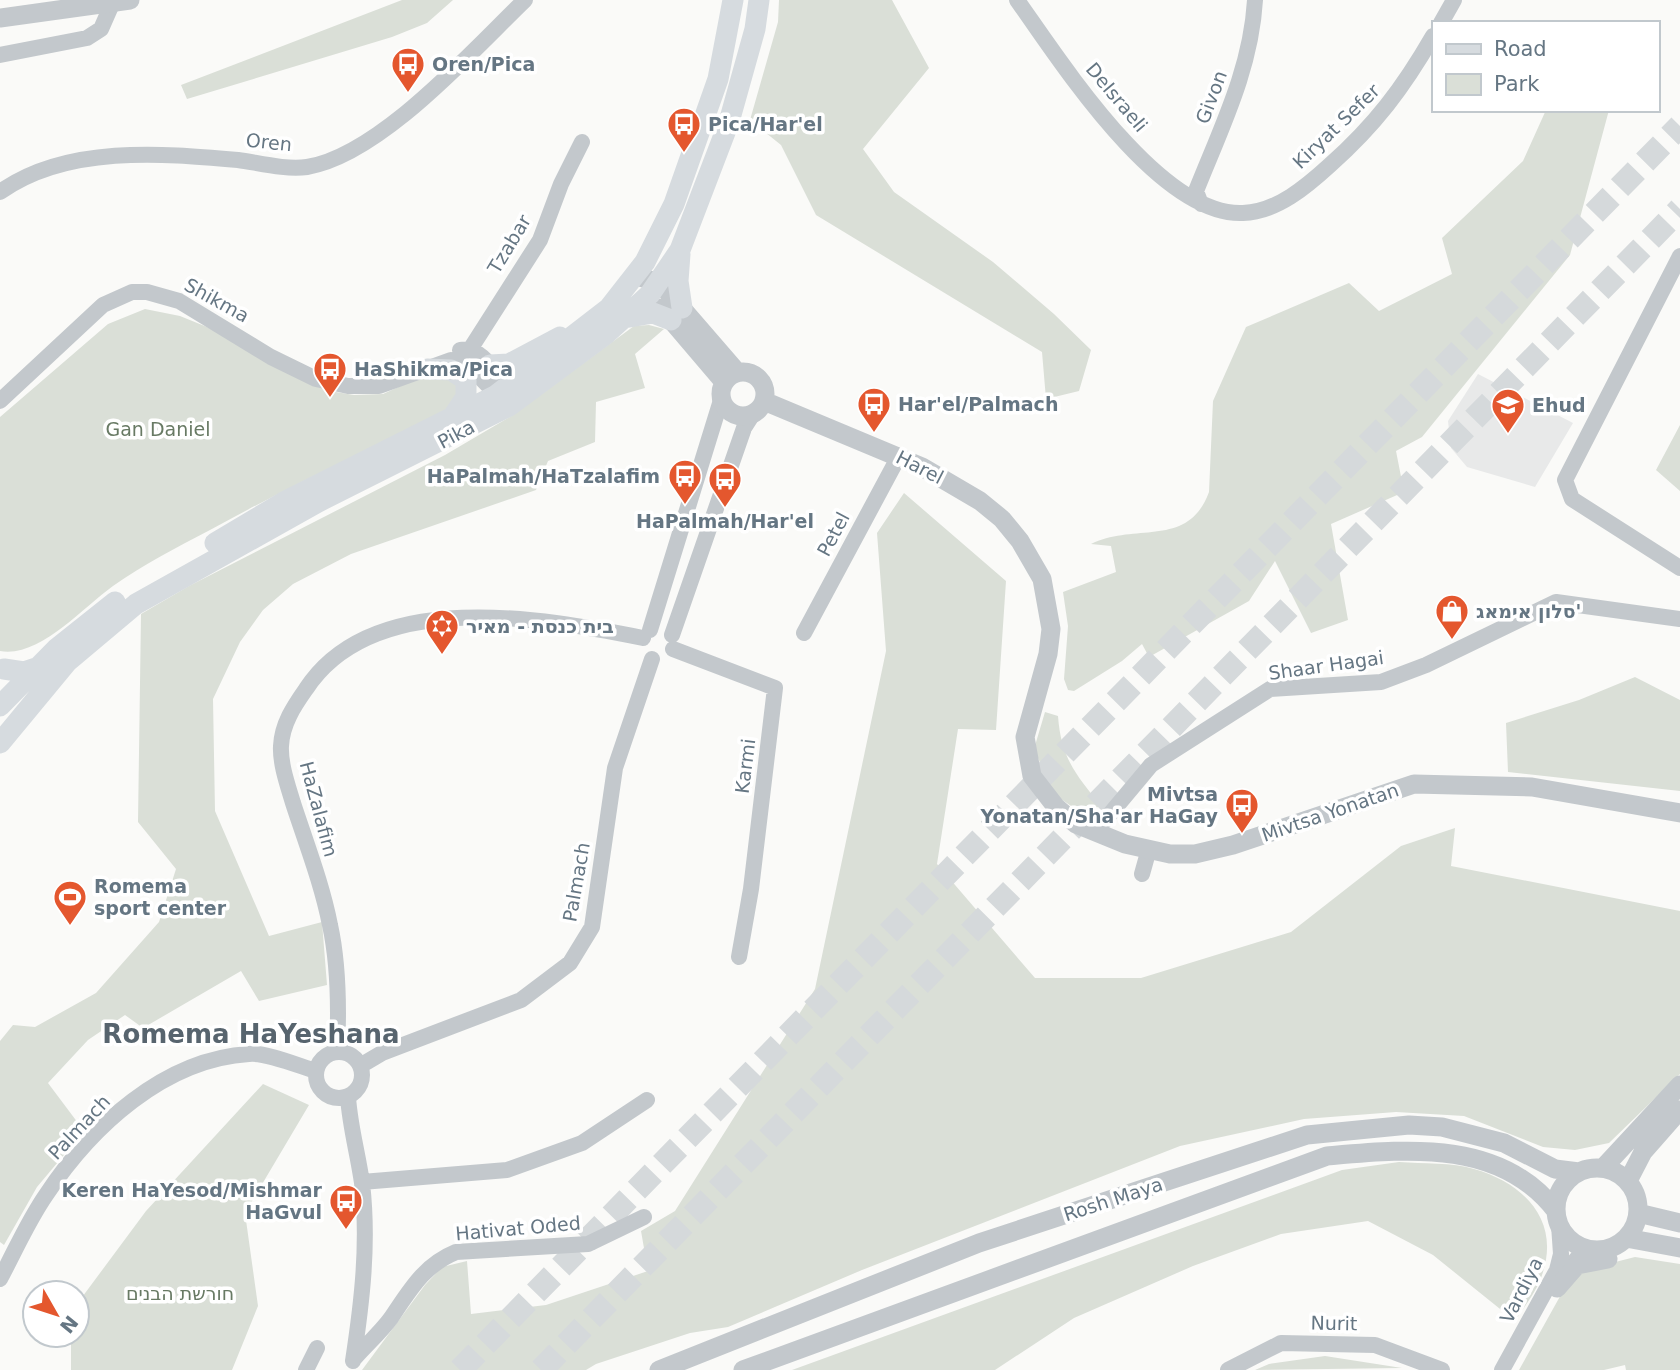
<svg xmlns="http://www.w3.org/2000/svg" width="1680" height="1370" viewBox="0 0 1680 1370" font-family="'DejaVu Sans',Heebo,sans-serif">
<style>
.built{fill:#e8e9e9}
.green{fill:#dadfd7}
.lines{fill:none;stroke-linecap:round;stroke-linejoin:round}
.trunk-tunnel{stroke:#d5d9db;stroke-width:24;stroke-dasharray:24 12;stroke-linecap:butt}
.minor{stroke:#c3c8cc;stroke-width:16}
.tertiary{stroke:#c3c8cc;stroke-width:19}
.secondary{stroke:#d6dbdf;stroke-width:21}
.labels{text-anchor:middle;stroke-width:7;stroke-linejoin:round;paint-order:stroke}
.poi-label{font-size:19px;font-weight:bold;fill:#657683;stroke:#fff;text-anchor:start}
.street-label{font-size:19px;fill:#657683;stroke:#fff}
.park-label{font-size:19px;fill:#687a64;stroke:#fff}
.district-label{font-size:26px;font-weight:bold;fill:#57646e;stroke:#fff}
</style>
<rect width="100%" height="100%" fill="#fafaf8"/>
<path class="built" d="M1478,374L1573,423L1535,487L1467,467L1451,448L1448,421Z"/>
<path class="green" d="M402,0H453L427,23L392,37L187,99L181,85Z
M779,0H892L929,68L863,149L894,192L993,262L1054,314L1091,350L1079,391L1046,399L1042,352L816,215L781,145L750,120L778,22Z
M1546,110H1609L1570,255L1422,437L1396,451L1404,492L1331,524L1348,620L1311,633L1275,561L1249,601L1149,657L1142,644L1122,661L1074,691L1068,690L1064,679L1068,626L1063,592L1116,572L1111,546L1091,544C1136,522 1188,549 1209,492L1213,401L1246,327L1349,283L1379,311L1452,274L1442,238L1523,161Z
M145,309L180,316L207,327L330,391L354,395L383,394L429,373H443L461,388L449,410C369,449 288,487 210,530C177,547 143,565 113,586C82,608 40,658 0,651V417L108,324Z
M649,325L664,329L635,354L645,388L596,402L595,442L548,461L536,490L351,554L293,584L263,610L240,642L213,699L215,811L269,936L322,922L327,985L259,1001L241,971L143,1028L125,1015L88,1040L48,1083L84,1131L37,1187L4,1245L0,1242V1041L13,1025L35,1027L96,993L159,922L176,869L138,822L141,614L189,586L445,455L513,415L634,326Z
M1680,425V491L1656,470Z
M904,493L1006,581L996,730L958,729L937,864L1035,978H1141L1291,932L1401,846L1455,828L1451,866L1680,911V1074L1609,1143L1575,1150L1543,1147L1464,1116L1396,1112L1304,1119L1180,1146L862,1270L728,1327L690,1333L596,1364L586,1370H362L425,1285L442,1267L467,1261L471,1314L546,1305L648,1271L641,1231L675,1211L815,989L886,651L877,533Z
M1635,677L1680,700V791L1508,772L1506,723L1579,700Z
M1045,712L1058,716C1061,758 1076,775 1102,807L1074,808L1061,799L1050,785L1034,749Z
M263,1084L309,1105L245,1213L258,1306L232,1370H71V1335H77V1304L146,1211Z
M1399,1162C1423,1164 1452,1162 1474,1169C1524,1183 1561,1221 1542,1275C1537,1291 1524,1307 1515,1321L1433,1255L1368,1221L1281,1234L1193,1266L1074,1318L995,1370H792L1342,1170Z
M1635,1257L1680,1264V1370H1626L1625,1365L1604,1370H1519L1563,1291L1580,1271Z
M1325,1356L1402,1368L1255,1370L1269,1364Z"/>
<g class="lines">
<path class="trunk-tunnel" d="M460,1370L1680,126
M541,1370L1680,209"/>
<path class="minor" d="M1017,0C1061,62 1160,217 1243,213C1277,212 1307,186 1330,165C1375,125 1403,88 1433,36
M1441,23L1454,0
M0,55L87,38L101,29L112,4
M0,192C66,145 161,153 238,160C259,163 286,170 307,167C380,155 472,51 525,0
M1201,204L1196,191C1221,128 1251,69 1255,0
M1680,256L1565,480L1572,499L1680,568
M460,350L470,349C489,358 503,379 508,399
M462,362L540,240L561,184L582,142
M0,401L103,305L132,292H147L179,301L271,357L316,379L348,386H379L451,360L469,366L504,402
M650,630L721,400
M804,633L899,456
M672,635L744,428L753,414
M673,649L775,688L751,889L739,957
M1095,832L1151,765L1270,689L1381,682L1426,665L1556,602L1680,619
M1142,874L1149,849
M316 1075a23 23 0 1 1 46 0a23 23 0 1 1-46 0Z
M337,1052C339,1011 339,966 330,925C322,884 306,843 293,803C288,786 280,764 281,746C282,724 294,706 306,689C373,587 543,618 643,638
M360,1066L382,1053L521,1000L570,963L592,927L615,768L652,659
M348,1097C350,1127 358,1154 362,1183C369,1243 362,1302 353,1361
M362,1182L507,1170L582,1143L647,1100
M1568,1269L1585,1249
M0,1279C15,1251 28,1221 46,1195C91,1127 164,1059 249,1054C266,1052 299,1066 316,1071
M353,1360C365,1346 380,1333 391,1318C410,1290 424,1265 456,1252L588,1244L644,1217
M306,1370L317,1348
M1228,1370L1281,1343L1375,1345L1442,1370
M1502,1370L1557,1270L1561,1254L1559,1225"/>
<path class="tertiary" d="M0,18L130,0
M636,276L660,283L737,372
M661,308L724,382
M721 394a22 22 0 1 1 44 0a22 22 0 1 1-44 0Z
M764,401L922,467L980,501L1002,519L1020,541L1042,579L1051,629L1048,654L1025,737L1032,776L1056,807L1076,824L1125,844L1170,854H1195L1233,845L1414,784L1532,787L1680,813
M1603,1168L1680,1085
M1556 1209a41 41 0 1 1 82 0a41 41 0 1 1-82 0Z
M1628,1181L1643,1152L1680,1110
M1638,1213L1680,1223
M1626,1238L1680,1248
M1557,1288L1577,1265L1608,1259
M659,1370L979,1243L1307,1135L1409,1125L1442,1127L1504,1143L1555,1169L1579,1172
M743,1370L1327,1156C1408,1149 1501,1139 1556,1211"/>
<path class="secondary" d="M680,254L678,281L682,308
M624,318L653,313L671,320
M490,365L509,364L560,337
M427,369L451,370L466,380V397L452,418
M215,543L284,502L495,396L609,308L645,262L674,204L718,79L733,0
M4,669L24,672L36,668
M0,706L56,649L115,602
M0,743L67,662L136,604L318,502L509,406L606,334L650,294L680,250L729,122L755,29L759,0"/>
</g>
<defs>
<symbol id="bus-pin" viewBox="-11 -11 22 30"><path d="M0 17L-7.5 6A9.5 9.5 0 1 1 7.5 6Z" fill="#e4572e" stroke="#fff"/><path d="M-5-6H5V4H4V6H2V4H-2V6H-4V4H-5ZM-3.5-4V0h7V-4ZM-3.5 1.2v1.5H-2V1.2ZM2 1.2v1.5H3.5V1.2Z" fill="#fff"/></symbol>
<symbol id="school-pin" viewBox="-11 -11 22 30"><path d="M0 17L-7.5 6A9.5 9.5 0 1 1 7.5 6Z" fill="#e4572e" stroke="#fff"/><path d="M0-5L7-2L0 1L-7-2ZM-4 1L0 2.5L4 1V4Q0 6-4 4Z" fill="#fff"/></symbol>
<symbol id="shop-pin" viewBox="-11 -11 22 30"><path d="M0 17L-7.5 6A9.5 9.5 0 1 1 7.5 6Z" fill="#e4572e" stroke="#fff"/><path d="M-5-2.5h2.3a2.7 3.5 0 0 1 5.4 0H5L5.5 6h-11ZM-1.5-2.5h3a1.5 2.3 0 0 0-3 0Z" fill="#fff"/></symbol>
<symbol id="synagogue-pin" viewBox="-11 -11 22 30"><path d="M0 17L-7.5 6A9.5 9.5 0 1 1 7.5 6Z" fill="#e4572e" stroke="#fff"/><path d="M0-6.5L5.6 3.2H-5.6ZM0 6.5L5.6-3.2H-5.6Z" fill="#fff"/></symbol>
<symbol id="stadium-pin" viewBox="-11 -11 22 30"><path d="M0 17L-7.5 6A9.5 9.5 0 1 1 7.5 6Z" fill="#e4572e" stroke="#fff"/><path d="M0-5a6.5 5 0 1 0 0 10a6.5 5 0 1 0 0-10ZM-3.5-1.8h7v3.6h-7Z" fill="#fff"/></symbol>
</defs>
<g fill-rule="evenodd">
<use href="#bus-pin" x="389" y="45" width="38" height="52"/>
<use href="#bus-pin" x="665" y="105" width="38" height="52"/>
<use href="#bus-pin" x="311" y="350" width="38" height="52"/>
<use href="#bus-pin" x="855" y="385" width="38" height="52"/>
<use href="#school-pin" x="1489" y="386" width="38" height="52"/>
<use href="#bus-pin" x="666" y="457" width="38" height="52"/>
<use href="#bus-pin" x="706" y="460" width="38" height="52"/>
<use href="#shop-pin" x="1433" y="592" width="38" height="52"/>
<use href="#synagogue-pin" x="423" y="607" width="38" height="52"/>
<use href="#bus-pin" x="1223" y="786" width="38" height="52"/>
<use href="#stadium-pin" x="51" y="878" width="38" height="52"/>
<use href="#bus-pin" x="327" y="1182" width="38" height="52"/>
</g>
<g class="labels">
<g class="poi-label">
<text x="432" y="71">Oren/Pica</text>
<text x="708" y="131">Pica/Har'el</text>
<text x="354" y="376">HaShikma/Pica</text>
<text x="898" y="411">Har'el/Palmach</text>
<text x="1532" y="412">Ehud</text>
<text x="660" y="483" text-anchor="end">HaPalmah/HaTzalafim</text>
<text x="725" y="528" text-anchor="middle">HaPalmah/Har'el</text>
<text x="1476" y="618">סלון אימאג'</text>
<text x="466" y="633">בית כנסת - מאיר</text>
<text x="1218" y="801" text-anchor="end">Mivtsa<tspan x="1218" dy="22">Yonatan/Sha'ar HaGay</tspan></text>
<text x="94" y="893">Romema<tspan x="94" dy="22">sport center</tspan></text>
<text x="322" y="1197" text-anchor="end">Keren HaYesod/Mishmar<tspan x="322" dy="22">HaGvul</tspan></text>
</g>
<g class="street-label">
<text transform="translate(1117 97) rotate(50)" y="7">DeIsraeli</text>
<text transform="translate(1211 97) rotate(-69)" y="7">Givon</text>
<text transform="translate(1336 126) rotate(-44)" y="7">Kiryat Sefer</text>
<text transform="translate(269 142) rotate(6)" y="7">Oren</text>
<text transform="translate(509 244) rotate(-59)" y="7">Tzabar</text>
<text transform="translate(217 300) rotate(29)" y="7">Shikma</text>
<text transform="translate(456 434) rotate(-28)" y="7">Pika</text>
<text transform="translate(920 467) rotate(27)" y="7">Harel</text>
<text transform="translate(833 534) rotate(-62)" y="7">Petel</text>
<text transform="translate(1326 665) rotate(-8)" y="7">Shaar Hagai</text>
<text transform="translate(745 766) rotate(-83)" y="7">Karmi</text>
<text transform="translate(319 809) rotate(75)" y="7">HaZalafim</text>
<text transform="translate(1330 812) rotate(-19)" y="7">Mivtsa Yonatan</text>
<text transform="translate(576 882) rotate(-80)" y="7">Palmach</text>
<text transform="translate(79 1127) rotate(-47)" y="7">Palmach</text>
<text transform="translate(1113 1199) rotate(-18)" y="7">Rosh Maya</text>
<text transform="translate(518 1228) rotate(-5)" y="7">Hativat Oded</text>
<text transform="translate(1521 1290) rotate(-63)" y="7">Vardiya</text>
<text transform="translate(1334 1323) rotate(1)" y="7">Nurit</text>
</g>
<g class="park-label">
<text x="158" y="436">Gan Daniel</text>
<text x="180" y="1300">חורשת הבנים</text>
</g>
<g class="district-label">
<text x="251" y="1043">Romema HaYeshana</text>
</g>
</g>
<rect x="1432" y="21" width="228" height="91" fill="#ffffff" stroke="#c1c8cd" stroke-width="2"/>
<rect x="1446" y="44" width="35" height="10" fill="#d6dbdf" stroke="#c1c8cd" stroke-width="2"/>
<text x="1494" y="56" font-size="21" fill="#657683">Road</text>
<rect x="1446" y="74" width="35" height="21" fill="#dadfd7" stroke="#c1c8cd" stroke-width="2"/>
<text x="1494" y="91" font-size="21" fill="#657683">Park</text>
<g transform="translate(56 1314) rotate(129)"><circle r="33" fill="#ffffff" stroke="#c1c8cd" stroke-width="2"/>
<path d="M0-5L12 26L0 18L-12 26Z" fill="#e4572e"/>
<text y="-10" font-size="19" font-weight="bold" text-anchor="middle" fill="#657683">N</text>
</g>
</svg>
